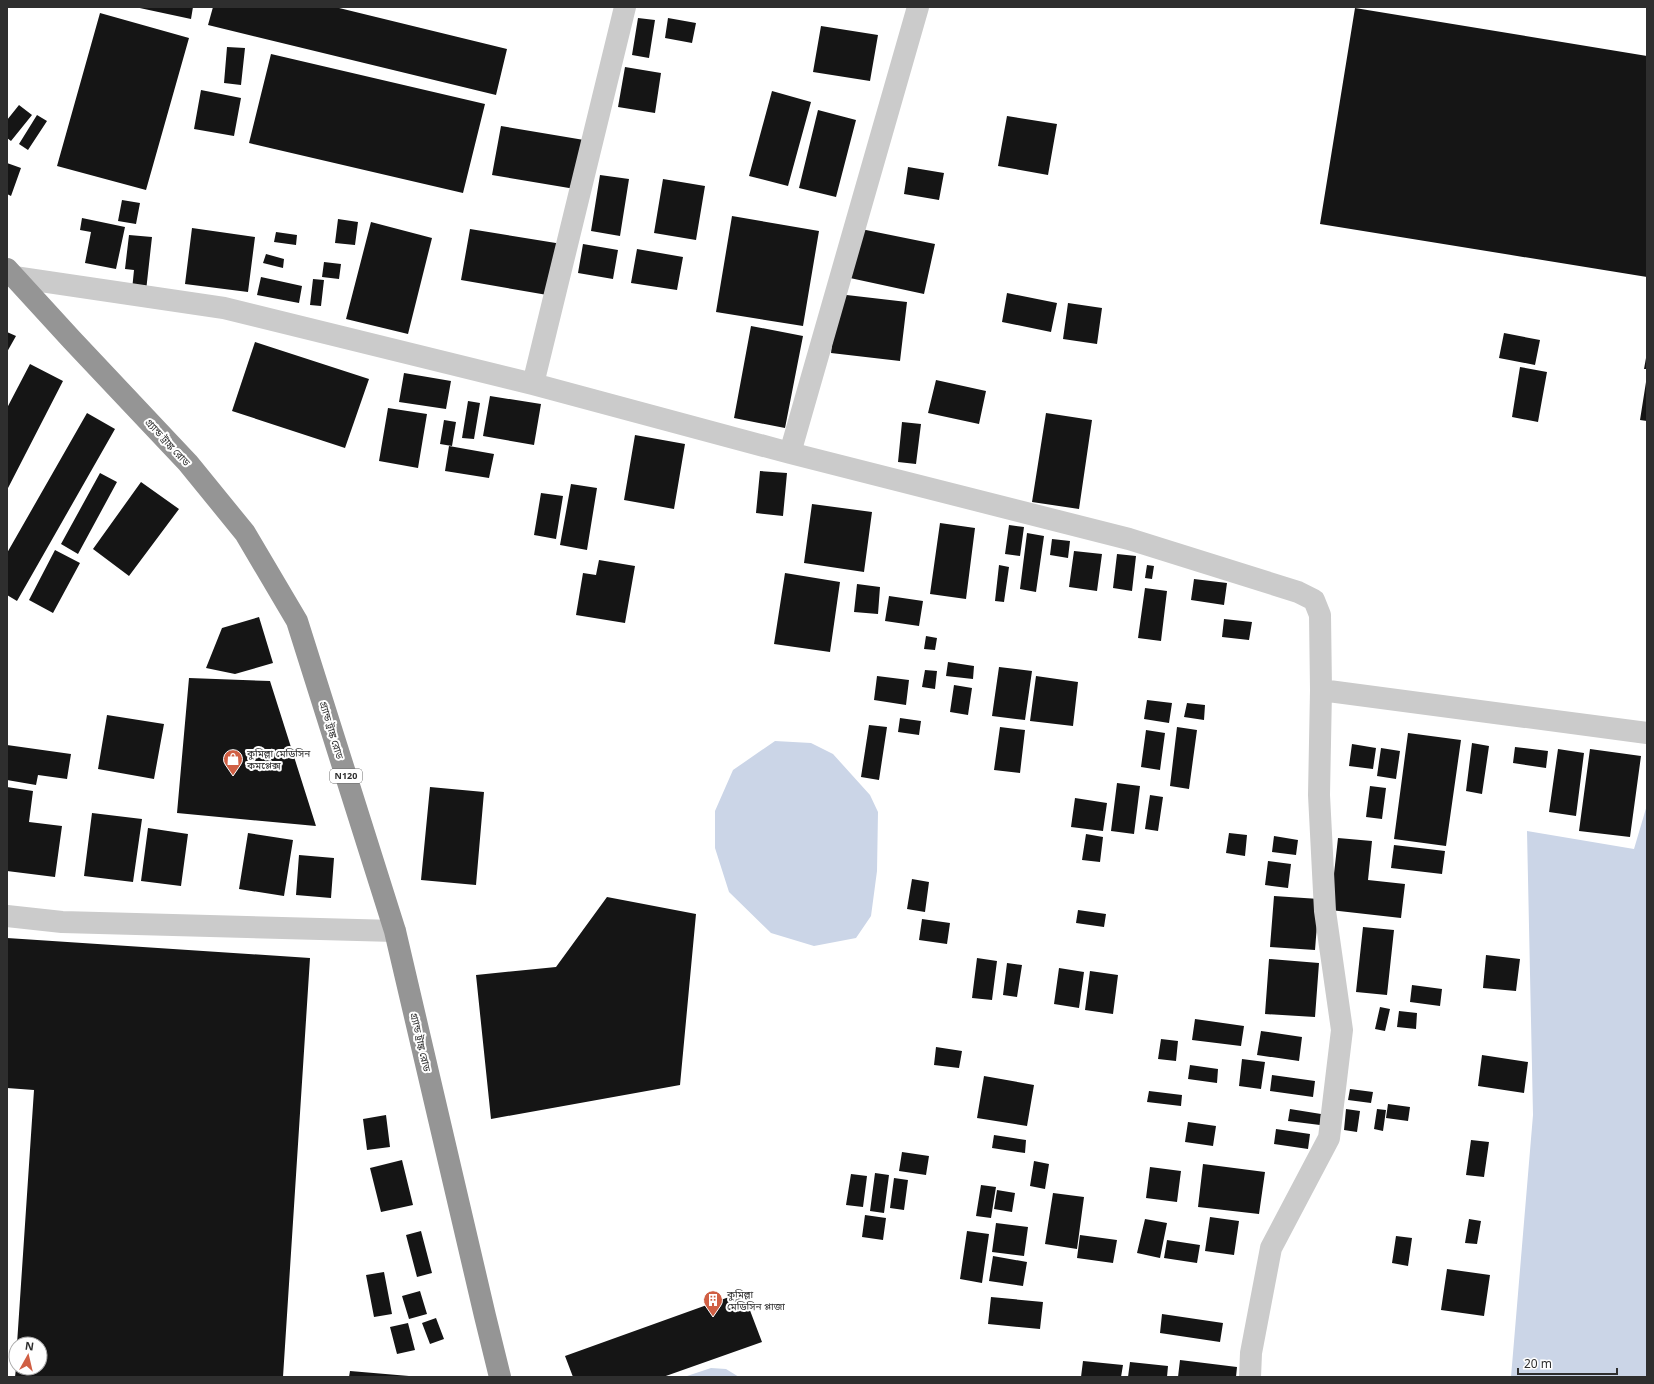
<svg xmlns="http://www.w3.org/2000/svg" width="1654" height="1384" viewBox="0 0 1654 1384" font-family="'Noto Sans','Noto Sans Bengali',sans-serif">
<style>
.water{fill:#cbd5e7}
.building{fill:#151515}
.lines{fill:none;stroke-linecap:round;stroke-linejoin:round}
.minor{stroke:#cbcbcb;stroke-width:22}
.highway{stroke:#959595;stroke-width:22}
.labels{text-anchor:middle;stroke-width:4;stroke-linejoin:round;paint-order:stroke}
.shield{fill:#fff;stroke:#6d6d6d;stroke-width:1}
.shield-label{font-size:9px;font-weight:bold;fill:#2e2e2e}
.street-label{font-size:10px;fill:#2e2e2e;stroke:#fff}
.poi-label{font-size:10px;fill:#2e2e2e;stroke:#fff;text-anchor:start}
</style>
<rect width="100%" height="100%" fill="#fff"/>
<path class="water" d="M775,741L811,743L833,754L870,795L878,812L877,871L871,916L856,938L814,946L771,933L729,892L715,848V811L733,770Z
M1647,805V1377H1511L1533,1115L1527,831L1634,849Z
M711,1368L726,1369L739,1377H684Z"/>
<path class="building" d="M135,7H193L191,19Z
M213,7H335L507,49L496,95L208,25Z
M1355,8L1647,56V277L1320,224Z
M100,13L189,38L146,190L57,166Z
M638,18L655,20L649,58L632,55Z
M668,18L696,23L692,43L665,38Z
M821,26L878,35L870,81L813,72Z
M227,47L245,48L241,85L224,83Z
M271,54L485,104L463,193L249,143Z
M625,67L661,73L655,113L618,107Z
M201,90L241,98L234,136L194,129Z
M772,91L811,102L788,186L749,176Z
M19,105L32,115L11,141L7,138V120Z
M818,110L856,120L836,197L799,188Z
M37,115L47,121L28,150L19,144Z
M1007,116L1057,124L1048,175L998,166Z
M501,126L584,140L575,189L492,175Z
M7,163L21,168L11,196L7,194Z
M908,167L944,173L939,200L904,194Z
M600,175L629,179L620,236L591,231Z
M663,179L705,186L696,240L654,233Z
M122,200L140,203L136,224L118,221Z
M732,216L819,231L803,326L716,312Z
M82,218L125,227L116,269L85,263L91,232L80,230Z
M338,219L358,222L355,245L335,243Z
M371,222L432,238L408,334L346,319Z
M192,228L255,237L248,292L185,284Z
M470,229L562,244L553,296L461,280Z
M861,229L935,244L924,294L850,278Z
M276,232L297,235L296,245L274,242Z
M129,235L152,237L146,291L132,290L134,270L125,269Z
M583,244L618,250L613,279L578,273Z
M637,249L683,257L677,290L631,283Z
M266,254L284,259L283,268L263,263Z
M324,262L341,264L339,279L322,277Z
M261,277L302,286L299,303L257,295Z
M313,279L324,280L321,306L310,305Z
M1007,293L1057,303L1051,332L1002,322Z
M838,294L907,302L900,361L831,353Z
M1068,303L1102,308L1097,344L1063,339Z
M751,326L803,336L785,428L734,418Z
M7,332L16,336L7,352Z
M1504,333L1540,340L1535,365L1499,358Z
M255,342L369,379L345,448L232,411Z
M1646,358H1647V369H1644Z
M30,364L63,381L7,490V408Z
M1520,367L1547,372L1538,422L1512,417Z
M404,373L451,381L446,409L399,402Z
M936,380L986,391L979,424L928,413Z
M1646,382H1647V421L1640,420Z
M490,396L541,404L534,445L483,436Z
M468,401L480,403L474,439L462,438Z
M388,408L427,414L418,468L379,461Z
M87,413L115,429L17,601L7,595V553Z
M1046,413L1092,420L1079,509L1032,502Z
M444,420L456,422L452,446L440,444Z
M902,422L921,424L916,464L898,462Z
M635,435L685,444L674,509L624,500Z
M449,446L494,454L489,478L445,471Z
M760,471L787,473L783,516L756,513Z
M100,473L117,482L78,554L61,544Z
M141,482L179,509L129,576L93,549Z
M571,484L597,488L587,550L560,545Z
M541,493L563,496L556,539L534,535Z
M812,504L872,512L864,572L804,563Z
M940,523L975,528L966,599L930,594Z
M1009,525L1024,527L1020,556L1005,554Z
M1027,533L1044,536L1036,592L1020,589Z
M1052,539L1070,541L1068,558L1050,555Z
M55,550L80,563L53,613L29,600Z
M1074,551L1102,554L1097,591L1069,587Z
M1117,554L1136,556L1132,591L1113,588Z
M599,560L635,566L625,623L576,615L583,573L596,575Z
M999,565L1009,567L1004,602L995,601Z
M1147,565L1154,566L1152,579L1145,578Z
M785,573L840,582L830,652L774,644Z
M1194,579L1227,583L1224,605L1191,600Z
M857,584L880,587L878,614L854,612Z
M1145,588L1167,591L1161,641L1138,638Z
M889,596L923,601L919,626L885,621Z
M259,617L273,663L235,674L206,668L222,628Z
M1224,619L1252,622L1249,640L1222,637Z
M926,636L937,638L935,650L924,649Z
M948,662L974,666L973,679L946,676Z
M999,667L1032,671L1025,720L992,716Z
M925,670L937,671L935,689L922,687Z
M877,676L909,680L906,705L874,700Z
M1036,676L1078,682L1073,726L1030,721Z
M189,678L270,681L316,826L177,813Z
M954,685L972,688L968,715L950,712Z
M1147,700L1172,703L1169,723L1144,719Z
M1187,703L1205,705L1204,720L1184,717Z
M107,715L164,724L154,779L98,769Z
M900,718L921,721L919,735L898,732Z
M869,725L887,727L879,780L861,777Z
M1000,727L1025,730L1020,773L994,770Z
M1177,727L1197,730L1189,789L1170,786Z
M1146,730L1165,733L1160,770L1141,767Z
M1408,733L1461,740L1446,846L1394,839Z
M1472,743L1489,746L1482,794L1466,791Z
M1352,744L1376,748L1373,769L1349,766Z
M7,745L71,754L67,779L38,775L36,785L7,780Z
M1515,747L1548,751L1546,768L1513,763Z
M1381,748L1400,751L1396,779L1377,776Z
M1558,749L1584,753L1576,816L1549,812Z
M1590,749L1641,756L1630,837L1579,831Z
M1117,783L1140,786L1134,834L1111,831Z
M1370,786L1386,788L1382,819L1366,817Z
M7,787L33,791L29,822L62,826L55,877L7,871Z
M430,787L484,792L476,885L421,880Z
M1150,795L1163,797L1158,831L1145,829Z
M1075,798L1107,803L1103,831L1071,827Z
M92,813L142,819L133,882L84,876Z
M148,828L188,834L181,886L141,881Z
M248,833L293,840L284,896L239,889Z
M1229,833L1247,835L1245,856L1226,853Z
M1086,834L1103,837L1100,862L1082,860Z
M1274,836L1298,840L1296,855L1272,852Z
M1338,838L1372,841L1368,880L1405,884L1401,918L1330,910Z
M1394,845L1445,851L1442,874L1391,868Z
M299,855L334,858L331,898L296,895Z
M1268,861L1291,864L1288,888L1265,885Z
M912,879L929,882L925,912L907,909Z
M1274,896L1319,899L1315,950L1270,947Z
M607,897L696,914L680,1085L491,1119L476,975L556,967Z
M1078,910L1106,914L1104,927L1076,923Z
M922,919L950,923L947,944L919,940Z
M1363,927L1394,930L1387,995L1356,992Z
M7,938L310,958L283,1377H15L16,1368H40V1344H17L34,1090L7,1088Z
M1486,955L1520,959L1516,991L1483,988Z
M977,958L997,961L992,1000L972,998Z
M1269,959L1319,963L1315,1017L1265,1014Z
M1007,963L1022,965L1017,997L1003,995Z
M1059,968L1084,972L1079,1008L1054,1004Z
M1090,971L1118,975L1113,1014L1085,1010Z
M1412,985L1442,989L1440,1006L1410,1002Z
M1380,1007L1390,1009L1385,1031L1375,1029Z
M1399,1011L1417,1013L1416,1029L1397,1027Z
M1195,1019L1244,1026L1241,1046L1192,1040Z
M1261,1031L1302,1037L1299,1061L1257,1055Z
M1161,1039L1178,1041L1176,1061L1158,1059Z
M936,1047L962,1051L959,1068L934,1065Z
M1482,1055L1528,1062L1524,1093L1478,1086Z
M1242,1059L1265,1062L1261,1089L1239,1086Z
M1190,1065L1218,1069L1217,1083L1188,1079Z
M1272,1075L1315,1081L1313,1097L1270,1091Z
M984,1076L1034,1085L1027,1126L977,1118Z
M1350,1089L1373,1092L1371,1103L1348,1100Z
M1149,1091L1182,1095L1181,1106L1147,1102Z
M1388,1104L1410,1107L1408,1121L1386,1118Z
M1290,1109L1321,1114L1320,1125L1288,1121Z
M1346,1109L1360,1111L1357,1132L1344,1130Z
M1377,1109L1386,1110L1383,1131L1374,1129Z
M386,1115L390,1147L367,1150L363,1119Z
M1188,1122L1216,1126L1213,1146L1185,1142Z
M1276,1129L1310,1134L1308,1149L1274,1144Z
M994,1135L1026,1140L1025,1153L992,1148Z
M1471,1140L1489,1142L1484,1177L1466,1175Z
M902,1152L929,1156L926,1175L899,1171Z
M402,1160L413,1205L381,1212L370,1168Z
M1034,1161L1049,1164L1045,1189L1030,1186Z
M1203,1164L1265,1172L1259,1214L1198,1207Z
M1150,1167L1181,1171L1177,1202L1146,1198Z
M875,1173L889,1175L884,1213L870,1211Z
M851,1174L867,1176L863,1207L846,1205Z
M894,1178L908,1180L904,1210L890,1208Z
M981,1185L996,1187L991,1218L976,1216Z
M997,1190L1015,1193L1012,1212L994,1209Z
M1053,1193L1084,1197L1077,1249L1045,1244Z
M865,1215L886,1218L883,1240L862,1237Z
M1210,1217L1239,1221L1234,1255L1205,1251Z
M1145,1219L1167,1223L1160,1258L1137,1253Z
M1469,1219L1481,1221L1477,1244L1465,1243Z
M996,1223L1028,1227L1024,1256L992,1252Z
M421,1231L432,1273L417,1277L406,1235Z
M967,1231L989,1234L982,1283L960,1279Z
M1080,1235L1117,1240L1113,1263L1077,1258Z
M1396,1236L1412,1238L1408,1266L1392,1263Z
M1167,1240L1200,1245L1197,1263L1164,1258Z
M993,1256L1027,1262L1023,1286L989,1281Z
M1447,1269L1490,1275L1484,1316L1441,1310Z
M384,1272L392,1314L374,1317L366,1275Z
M420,1291L427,1314L409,1319L402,1296Z
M743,1292L762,1342L663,1377H573L565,1356Z
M991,1297L1043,1302L1040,1329L988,1324Z
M1162,1314L1223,1323L1220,1342L1160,1333Z
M436,1318L444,1339L430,1344L422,1323Z
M408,1323L415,1350L397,1354L390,1327Z
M1180,1360L1237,1367L1236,1377H1178Z
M1083,1361L1123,1365L1121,1377H1081Z
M1130,1362L1168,1366L1167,1377H1128Z
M350,1371L409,1376V1377H349Z"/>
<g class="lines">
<path class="minor" d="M14,277L224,308L533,384L790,453L1129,539L1298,592L1314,600L1320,615L1321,690L1647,733
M533,384L625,7
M790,453L918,7
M7,916L62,922L395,931
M1250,1377L1251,1353L1271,1248L1329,1138L1342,1030L1325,911L1319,795L1321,690"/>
<path class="highway" d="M7,269L72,340L188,463L245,533L297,621L395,931L485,1316L500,1377"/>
</g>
<defs>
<symbol id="shop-pin" viewBox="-11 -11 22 30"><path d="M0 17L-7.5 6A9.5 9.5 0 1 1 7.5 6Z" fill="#d05f44" stroke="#fff"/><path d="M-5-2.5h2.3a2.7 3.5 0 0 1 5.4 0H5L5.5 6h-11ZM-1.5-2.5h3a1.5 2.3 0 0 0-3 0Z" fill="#fff"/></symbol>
<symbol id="building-pin" viewBox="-11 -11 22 30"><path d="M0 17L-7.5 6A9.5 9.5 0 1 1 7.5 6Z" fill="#d05f44" stroke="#fff"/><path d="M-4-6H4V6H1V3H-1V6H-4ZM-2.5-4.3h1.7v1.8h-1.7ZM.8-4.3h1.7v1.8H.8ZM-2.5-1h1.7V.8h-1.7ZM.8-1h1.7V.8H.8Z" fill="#fff"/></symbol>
</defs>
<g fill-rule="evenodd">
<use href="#shop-pin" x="222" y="748" width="22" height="30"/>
<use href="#building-pin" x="702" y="1289" width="22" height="30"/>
</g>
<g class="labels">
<rect class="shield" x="330" y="769" width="32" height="14" rx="3"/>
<g class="shield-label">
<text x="346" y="779">N120</text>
</g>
<g class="street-label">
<text transform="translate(168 442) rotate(47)" y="4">গ্র্যান্ড ট্রাঙ্ক রোড</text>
<text transform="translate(332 730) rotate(73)" y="4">গ্র্যান্ড ট্রাঙ্ক রোড</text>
<text transform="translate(421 1042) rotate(77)" y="4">গ্র্যান্ড ট্রাঙ্ক রোড</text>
</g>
<g class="poi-label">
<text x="247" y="757">কুমিল্লা মেডিসিন<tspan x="247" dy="12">কমপ্লেক্স</tspan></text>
<text x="727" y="1298">কুমিল্লা<tspan x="727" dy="12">মেডিসিন প্লাজা</tspan></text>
</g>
</g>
<rect width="1654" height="1384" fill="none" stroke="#2e2e2e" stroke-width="16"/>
<g transform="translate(28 1356) rotate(8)"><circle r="19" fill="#ffffff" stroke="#ababab"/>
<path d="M0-3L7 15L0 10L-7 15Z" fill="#d05f44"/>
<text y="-6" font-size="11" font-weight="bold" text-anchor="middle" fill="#2e2e2e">N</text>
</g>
<path d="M1518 1368v6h99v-6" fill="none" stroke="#2e2e2e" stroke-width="2"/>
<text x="1524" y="1368" font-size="12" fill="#2e2e2e" stroke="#ffffff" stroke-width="3" paint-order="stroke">20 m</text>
</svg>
